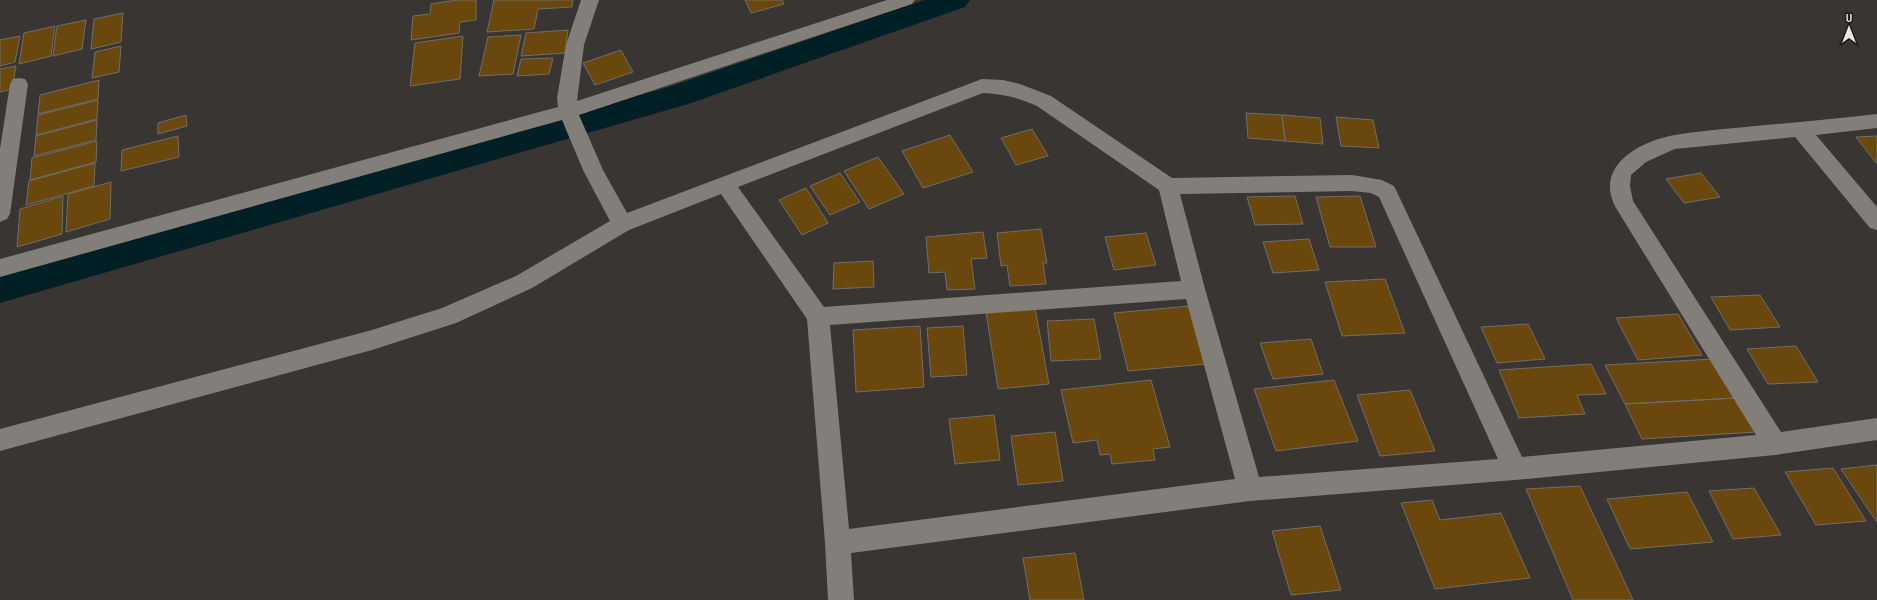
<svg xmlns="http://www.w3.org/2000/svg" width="1877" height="600" viewBox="0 0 1877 600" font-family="'Archivo Narrow',sans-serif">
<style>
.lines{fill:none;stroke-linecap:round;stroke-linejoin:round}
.canal{fill:#002025;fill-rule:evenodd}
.building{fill:#69470d;stroke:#716e6a}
.lane{fill:#827f7b;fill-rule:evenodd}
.street{fill:#827f7b;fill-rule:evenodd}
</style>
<rect width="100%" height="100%" fill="#383532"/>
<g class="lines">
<path class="canal" d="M924,0H970L965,7L688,104L0,303V273L669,87Z"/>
</g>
<path class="building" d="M456,0H476V20L460,22L459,33L411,40L413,16L430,14L431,4Z
M494,0H573L572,7L538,9L534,29L487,32Z
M745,0H782L784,4L751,13Z
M123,13L121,42L91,49L94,19Z
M86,20L82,49L53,56L57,26Z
M55,26L51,56L19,64L24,33Z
M568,30L565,53L521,56L526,33Z
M521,35L513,74L479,76L488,37Z
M20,36L15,62L0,66V40Z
M463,36L460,79L410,86L415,43Z
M121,46L119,72L92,78L95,52Z
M621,50L633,72L595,85L583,63Z
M553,58L549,74L517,76L521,59Z
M16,66L12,89L0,92V69Z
M99,80L98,99L38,114L40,95Z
M98,100L97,119L36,135L38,115Z
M1246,113L1282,115L1285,141L1248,138Z
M186,115L187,126L158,134V123Z
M1282,115L1320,118L1323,144L1285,141Z
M1336,117L1373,120L1379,148L1341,146Z
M97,120L96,140L34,156L36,136Z
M1032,129L1048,156L1016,165L1001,138Z
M950,135L973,172L923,188L902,151Z
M178,136L179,157L121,171L122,150Z
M1877,136V163H1876L1856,137Z
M97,141L96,162L30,180L32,158Z
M878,157L904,194L869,209L844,171Z
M95,163L94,186L26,205L29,181Z
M840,173L860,202L830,215L810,186Z
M1701,173L1720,197L1684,203L1666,179Z
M111,182L110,219L66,232L68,194Z
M806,188L828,223L802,235L779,200Z
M63,196L62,234L17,247L20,209Z
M1295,196L1303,224L1255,225L1247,197Z
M1360,196L1376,247H1330L1316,197Z
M1041,229L1047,263H1043L1046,284L1010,286L1007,265L1001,266L997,233Z
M983,232L987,258L971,259L975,289L947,290L945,272L929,273L926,237Z
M1146,233L1156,265L1114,270L1105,237Z
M1309,239L1319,270L1273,273L1263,242Z
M873,261L874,287L833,289L834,263Z
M1385,279L1405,333L1342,336L1325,282Z
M1760,295L1780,327L1730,330L1711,297Z
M1189,306L1206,364L1128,371L1114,313Z
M1035,308L1049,384L998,389L986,312Z
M1678,314L1702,355L1638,360L1616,318Z
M1094,319L1101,359L1051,361L1047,321Z
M1528,324L1545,359L1497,363L1481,327Z
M920,326L924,387L856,392L853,330Z
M963,326L967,375L931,377L927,328Z
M1311,339L1323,374L1273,379L1260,343Z
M1796,346L1818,382L1768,384L1747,349Z
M1714,359L1736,398L1625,404L1605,365Z
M1591,364L1606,394L1577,395L1585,414L1519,418L1499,370Z
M1151,380L1170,447L1153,449L1155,460L1112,464L1110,454L1100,455L1097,440L1073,443L1061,390Z
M1334,380L1358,441L1276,451L1254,389Z
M1410,390L1435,451L1380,456L1357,395Z
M1736,398L1756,432L1642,439L1625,404Z
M994,415L1000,460L955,464L949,419Z
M1055,432L1063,481L1018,485L1011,436Z
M1877,465V521H1876L1841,469Z
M1833,468L1866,521L1816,525L1785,472Z
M1580,486L1633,600H1573L1526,489Z
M1754,488L1781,535L1733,539L1709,491Z
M1687,492L1713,542L1630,549L1607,499Z
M1432,500L1440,520L1501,513L1530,578L1435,589L1401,503Z
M1320,526L1341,590L1291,595L1272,531Z
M1075,553L1084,600H1030L1023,558Z"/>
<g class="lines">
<path class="lane" d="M19,78L25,79L28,84L10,214L7,219L0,222V149L10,84L13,79Z"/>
<path class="street" d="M581,0H599L584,45L577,101L887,0H915L912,4L579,115L603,170L627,213L982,79L1003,80L1020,84L1051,96L1172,178L1352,175L1382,180L1394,186L1397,192L1522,457L1756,435L1616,208C1593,166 1640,141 1675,135C1705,130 1736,128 1766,125C1803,122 1840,118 1877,114V128L1816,135L1877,207V230L1870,228L1795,137L1675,149L1668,152L1646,162L1631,175L1630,186L1633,201L1781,432L1877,418V440L1775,455L1515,480L1250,501L851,553L854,600H828L825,543L807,319L721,194L629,230L532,288L456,323L372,350L0,451V429L372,330L442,308L516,276L610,221L583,170L562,120L0,277V259L558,107L557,98L566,45ZM983,93C1004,94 1019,98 1037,106L1159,190L1181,281L824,307L738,187ZM1352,191L1371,193L1379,197L1498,459L1259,477L1205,289L1180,194ZM1186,299L1235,479L849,529L830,325Z"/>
</g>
<g transform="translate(1849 28)" stroke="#1e1d1b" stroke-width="3" paint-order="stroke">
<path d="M0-3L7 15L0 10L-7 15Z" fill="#ebe9e7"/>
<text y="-6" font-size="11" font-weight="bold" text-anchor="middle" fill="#ebe9e7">U</text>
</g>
</svg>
